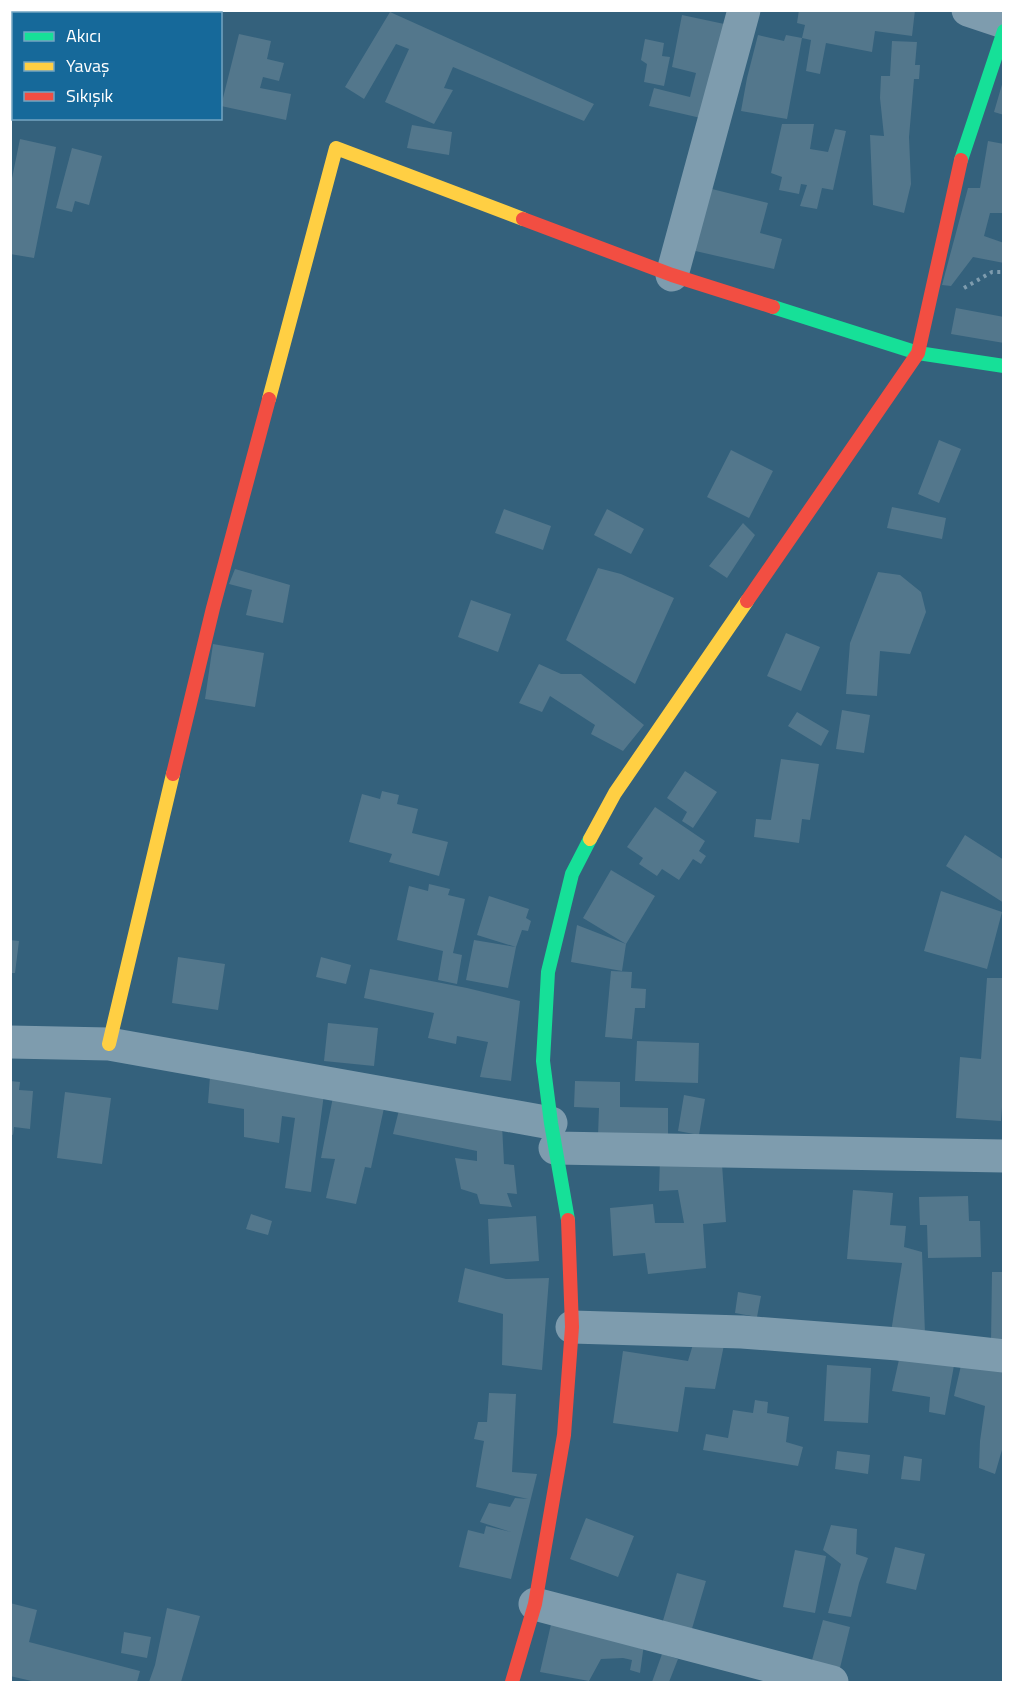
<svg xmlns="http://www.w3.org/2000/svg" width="1014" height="1693" viewBox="0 0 1014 1693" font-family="'Titillium Web',sans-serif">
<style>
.building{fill:#53778c}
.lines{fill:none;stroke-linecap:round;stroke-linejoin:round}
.path{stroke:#7e9cae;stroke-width:4;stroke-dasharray:3 4.5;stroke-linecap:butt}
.street{stroke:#7e9cae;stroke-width:33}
.fast{stroke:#16e098;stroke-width:14}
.slow{stroke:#ffcf43;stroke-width:14}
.jam{stroke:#f24e42;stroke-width:14}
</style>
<rect width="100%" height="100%" fill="#34617c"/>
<path class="building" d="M799,10H915L912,36L875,31L872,52L826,43L820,74L806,71L811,40L802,38L805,25L797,23Z
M390,12L594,104L584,121L453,67L444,88L453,90L434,124L385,102L409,49L396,44L364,99L345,87Z
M682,15L729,25L705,119L649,106L654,88L690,97L696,73L672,67Z
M239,34L271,41L267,59L284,63L279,81L263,77L260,88L291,94L286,120L221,106Z
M758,35L784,41L786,35L802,38L787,119L741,111L747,78Z
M645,39L664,43L662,56L670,57L664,86L644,82L647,64L641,60Z
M892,41L917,42L915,65H920L919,79H914L909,137L911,184L904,213L873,205L870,135L884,136L880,98L881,76H890Z
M1003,81H1004V115L994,112Z
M782,124H814L810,149L828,152L835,129L846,131L833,190L822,188L817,209L800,206L807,185L801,184L799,194L779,190L782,177L771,173Z
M412,125L452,132L449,155L407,148Z
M20,139L56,147L34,258L10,254V188Z
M988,141L1004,144V213H990L984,236L1004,243V263L973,257L951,286L942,285L968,188H980Z
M72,148L102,156L89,205L75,201L72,212L56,208Z
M708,188L768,203L760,233L782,239L774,269L691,250Z
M956,308L1004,317V343L951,334Z
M939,440L961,449L939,503L918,494Z
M731,450L773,471L749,518L707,497Z
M892,507L946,518L942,539L887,528Z
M504,509L551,526L543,550L495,533Z
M607,509L644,529L631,554L594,535Z
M743,523L755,535L727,578L709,566Z
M598,568L621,574L674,598L635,684L566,640Z
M235,569L290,585L283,623L246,615L252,590L229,584Z
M878,572L900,575L921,592L926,612L910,654L880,651L877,696L846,694L850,643Z
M471,600L511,614L498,652L458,637Z
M786,633L820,647L801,691L767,676Z
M213,644L264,653L255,707L205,699Z
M539,664L561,674H581L644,725L623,751L591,734L595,725L550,696L542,712L519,703Z
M842,710L870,715L864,753L836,749Z
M797,712L829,731L821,746L788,726Z
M781,759L819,764L810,820L802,819L799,843L754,837L756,819L771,820Z
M685,771L717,792L693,828L682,821L687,812L667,798Z
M382,791L399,795L397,804L418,809L412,833L448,842L439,876L389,862L392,854L349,842L362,794L380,799Z
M655,807L705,841L699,851L706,856L701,864L693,859L679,880L662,869L657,876L639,864L643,858L627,847Z
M965,835L1004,860V903L946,866Z
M611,870L655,896L626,944L583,918Z
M429,884L450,889L448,895L465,899L453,953L462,955L457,984L438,980L443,951L397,940L409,886L428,891Z
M941,891L1002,912L987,969L924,951Z
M489,896L529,909L526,918L531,921L528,931L522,930L516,947L477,935Z
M577,925L626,944L622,971L571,962Z
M10,940L19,941L15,973H10Z
M474,940L516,947L508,988L466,980Z
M178,957L225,964L218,1010L172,1003Z
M321,957L351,965L346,984L316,977Z
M370,969L467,988L520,1001L511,1081L480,1077L488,1042L457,1036L456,1044L428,1038L434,1013L364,998Z
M611,971L632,972L631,988L646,989L645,1008H635L632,1039L605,1037Z
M987,978H1004V1080L1001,1121L956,1118L960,1057L981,1059Z
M328,1023L378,1028L374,1066L324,1061Z
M637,1041L699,1043L698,1083L635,1081Z
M210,1076L324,1094L311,1192L285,1188L295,1118L282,1116L279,1143L244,1137V1109L208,1103Z
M10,1081L20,1082L19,1090L33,1091L30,1129L14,1127L13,1135L10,1134Z
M575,1081L620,1082V1107L668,1108V1137L598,1136L599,1108L574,1107Z
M65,1092L111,1098L102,1164L57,1158Z
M684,1095L705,1099L699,1135L678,1131Z
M333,1097L384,1108L371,1168L365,1167L356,1204L326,1198L335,1159L321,1158Z
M399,1110L502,1125L504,1164L514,1165L517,1194L507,1193L512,1207L480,1204L477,1194L461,1189L455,1158L477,1161V1151L393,1134Z
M660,1159L722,1164L726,1222L703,1224L706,1268L648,1274L645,1253L613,1256L610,1208L653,1204L655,1223H684L678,1190L659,1191Z
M853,1190L893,1193L890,1225L906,1226L904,1247L922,1252L925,1334L891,1332L902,1263L847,1259Z
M968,1196L969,1221H980L981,1257L928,1258L927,1225H920L919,1197Z
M251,1214L272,1221L268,1235L246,1229Z
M536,1216L539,1261L490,1264L488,1219Z
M465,1268L506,1279L549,1278L542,1370L502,1365L503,1314L458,1302Z
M992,1272H1004V1343H991Z
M738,1292L761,1296L757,1317L735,1313Z
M694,1341L724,1345L715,1389L685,1387L678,1432L613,1423L623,1351L688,1361Z
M900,1355L955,1360L945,1415L929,1412L930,1397L892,1391Z
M962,1361L1004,1365V1443L995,1474L979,1468L980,1441L985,1406L954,1396Z
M827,1365L871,1368L868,1423L824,1421Z
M489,1393L516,1394L512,1472L537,1474L511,1579L459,1567L468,1530L484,1534L486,1526L511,1532L480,1522L489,1503L510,1507L515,1498L528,1499L476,1487L484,1441L474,1439L478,1422H487Z
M755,1400L768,1402L767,1413L789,1417L786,1442L803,1447L798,1466L703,1450L706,1434L728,1438L733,1410L753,1413Z
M837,1451L870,1455L868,1474L835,1469Z
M904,1456L922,1459L920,1481L901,1479Z
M586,1518L634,1536L618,1577L570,1559Z
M831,1525L857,1529L856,1554L868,1558L859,1583L851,1617L828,1613L841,1564L823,1550Z
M895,1547L925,1554L916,1590L886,1583Z
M795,1550L826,1556L815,1613L783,1607Z
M677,1573L706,1581L691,1632L662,1624Z
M10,1603L37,1610L29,1642L140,1671L137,1682H36L10,1676Z
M167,1608L200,1616L181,1682H149L155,1665Z
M552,1620L644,1644L640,1673L630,1670L632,1660L623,1658L601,1659L589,1681L540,1672Z
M823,1620L850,1627L839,1672L811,1664Z
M124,1632L151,1637L147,1658L121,1653Z
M662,1654L678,1659L669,1682H652Z"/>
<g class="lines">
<path class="path" d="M964,288L992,272H1004"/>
<path class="street" d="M968,10L1004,22
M672,275L744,10
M10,1042L109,1044L551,1123
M555,1148L1004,1156
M572,1327L742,1332L898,1344L1004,1356
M535,1604L832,1682"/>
<path class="fast" d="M961,160L1004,31
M773,307L918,353L1004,366
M568,1220L551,1123L543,1061L548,972L572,874L590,839"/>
<path class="slow" d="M269,399L336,148L523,219
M590,839L615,793L747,601
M109,1044L173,774"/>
<path class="jam" d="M523,219L672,275L773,307
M747,601L918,353L961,160
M173,774L213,608L269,399
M512,1682L535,1604L564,1435L572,1327L568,1220"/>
</g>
<rect width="1014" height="1693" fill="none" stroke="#ffffff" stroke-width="24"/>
<rect x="12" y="12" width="210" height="108" fill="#16699a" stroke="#73a5c2" stroke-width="1.5"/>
<rect x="24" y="32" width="30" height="9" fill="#16e098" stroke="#73a5c2" stroke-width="1.5"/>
<text x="66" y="42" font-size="18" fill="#ffffff">Akıcı</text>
<rect x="24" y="62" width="30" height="9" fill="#ffcf43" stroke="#73a5c2" stroke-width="1.5"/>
<text x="66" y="72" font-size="18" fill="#ffffff">Yavaş</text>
<rect x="24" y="92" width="30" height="9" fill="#f24e42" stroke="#73a5c2" stroke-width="1.5"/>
<text x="66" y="102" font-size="18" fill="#ffffff">Sıkışık</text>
</svg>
